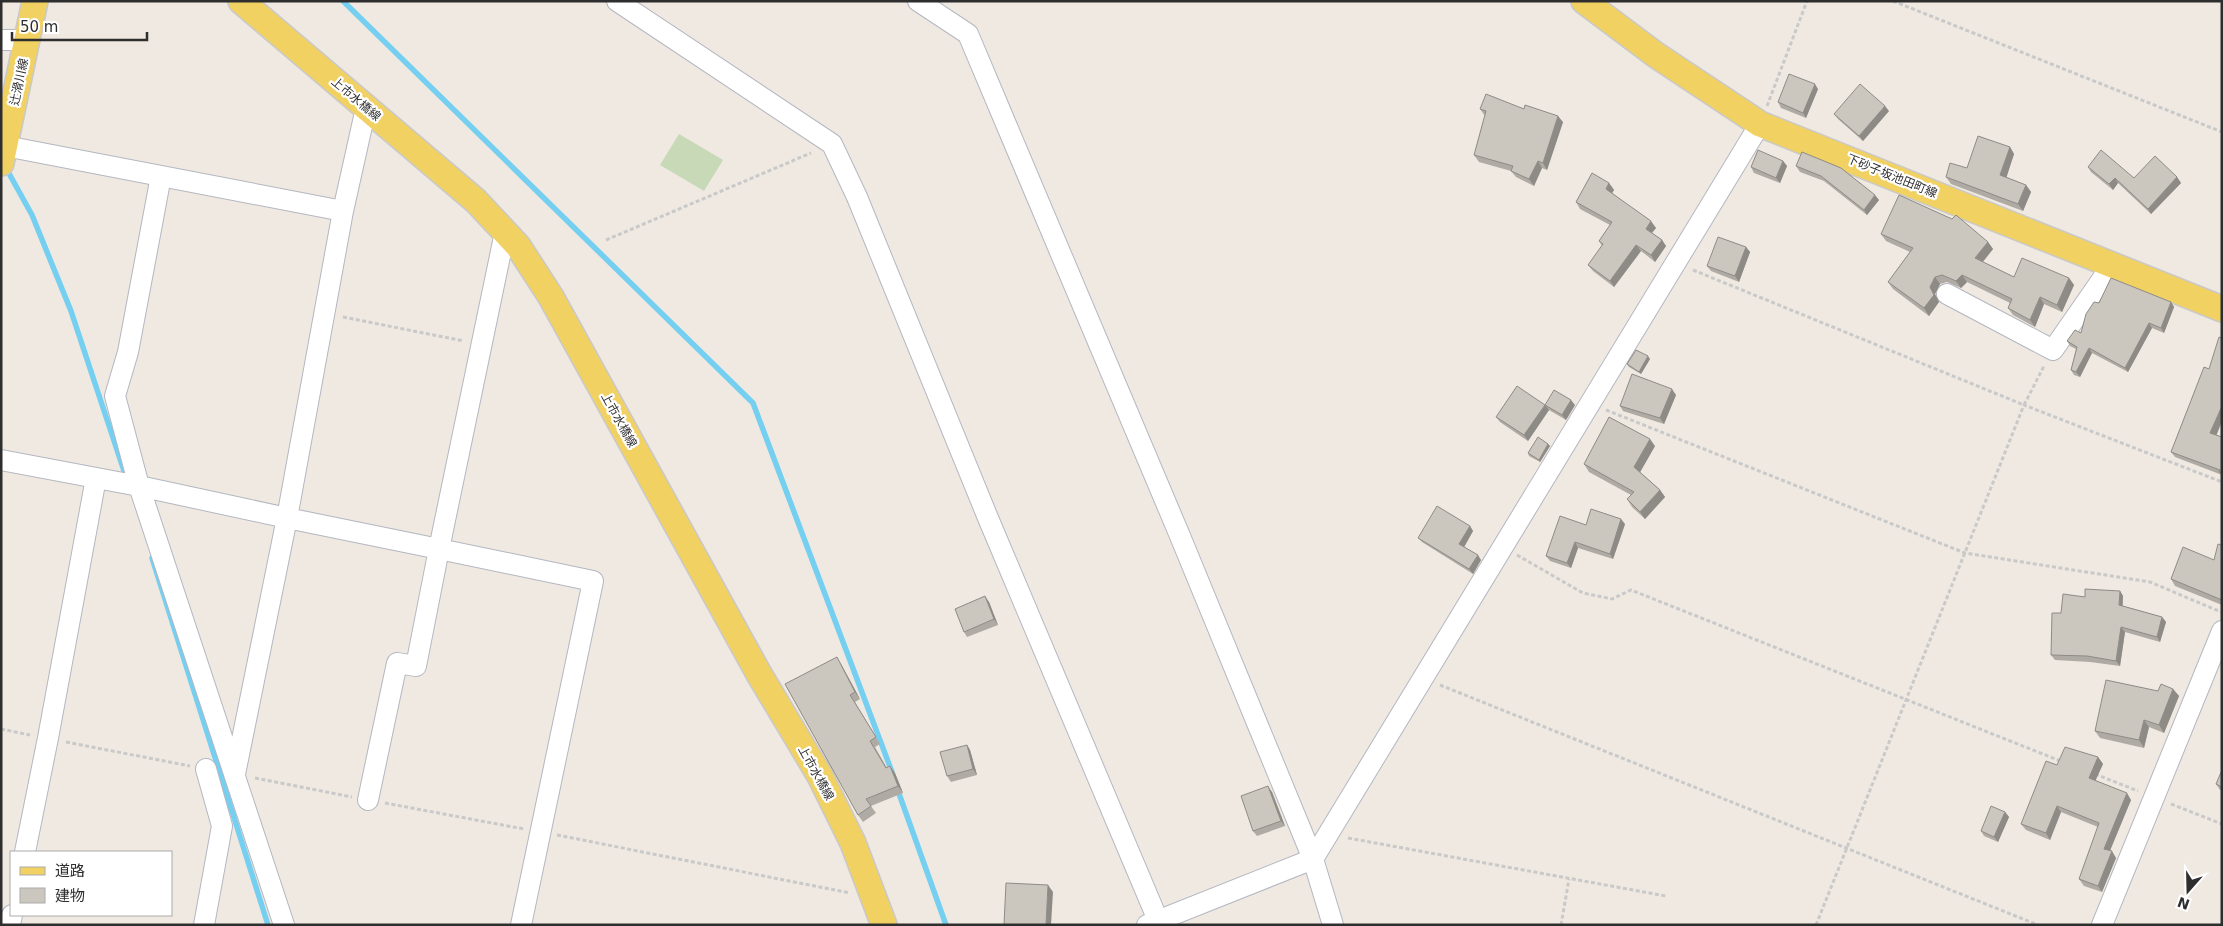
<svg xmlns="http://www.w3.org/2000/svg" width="2223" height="926" viewBox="0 0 2223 926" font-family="'DejaVu Sans','Noto Sans JP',sans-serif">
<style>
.cemetery{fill:#c8d9b8}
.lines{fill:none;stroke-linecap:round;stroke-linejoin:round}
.stream{stroke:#75cff0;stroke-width:5.5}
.minor-casing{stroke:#b4b7c1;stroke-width:22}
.major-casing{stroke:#c9c9c9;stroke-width:28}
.path{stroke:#c9c9c9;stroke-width:3;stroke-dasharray:4 2.5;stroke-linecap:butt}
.minor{stroke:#fff;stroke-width:20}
.major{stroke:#f2d163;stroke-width:25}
.wall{fill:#afaba4}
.shaded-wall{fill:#8e8b86}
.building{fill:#cbc7bf;stroke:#8e8b86}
.labels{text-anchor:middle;stroke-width:4.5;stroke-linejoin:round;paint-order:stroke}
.street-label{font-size:12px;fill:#2e2e2e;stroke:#fff}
</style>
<rect width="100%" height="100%" fill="#efe9e1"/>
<path class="cemetery" d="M679,134L723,160L704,191L660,165Z"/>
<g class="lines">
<path class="stream" d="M343,1L753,403L892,772
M6,168L32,215L71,311L127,480
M152,558L268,925
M897,788L946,925"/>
<defs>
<path id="minor" d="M617,1L832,144L857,197L988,518L1160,925
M918,1L968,34L1180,536L1313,859L1333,925
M1,40H28
M5,146L343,211
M161,176L128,352L115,396L139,486L287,518L343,211L366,108
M505,232L439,549L593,581L521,925
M1947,294L2053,350L2112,265
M1,460L139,486L284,925
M235,774L287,518L439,549L416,666L397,663L368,800
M25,852L48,738L96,478
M10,925L12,915
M204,925L222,826L206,769
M1147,925L1313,859L1760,124
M2102,925L2222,631"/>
<path id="major" d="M241,1L476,201L518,246L551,297L759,674L820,776L853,843L884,925
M1584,1L1656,55L1760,124L2222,309
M1,163L35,1"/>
</defs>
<use href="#minor" class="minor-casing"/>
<use href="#major" class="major-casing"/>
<path class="path" d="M1893,1L2222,132
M1767,106L1807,1
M606,240L811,153
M1693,270L2024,405L2044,366
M343,317L464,341
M1606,410L1965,553L2150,582L2221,612
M1517,555L1583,593L1612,599L1631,590L2063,762
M1440,685L2038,925
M1,729L30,735
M66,742L190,766
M2095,774L2138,791
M255,778L352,797
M385,803L524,829
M2171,804L2222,824
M557,835L850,893
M1348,838L1666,896
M1561,925L1569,879
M1816,925L2024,405L2222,482"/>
<use href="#minor" class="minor"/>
<use href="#major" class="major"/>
</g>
<path class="wall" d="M1818,89L1806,118L1781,108L1778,102Z
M1480,109H1524L1563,122L1547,170L1542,168L1534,186L1516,177L1511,171L1479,162L1474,155L1485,116Z
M1889,111L1863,141L1838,119L1834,114Z
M2010,147L2014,154L2006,177L2026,185L2031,192L2023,211L1951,184L1946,177L1967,168Z
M1783,161L1787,166L1780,183L1754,173L1751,167Z
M1796,166L1841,168L1879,200L1867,215L1824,181L1800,172Z
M2088,167L2134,178L2177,177L2181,183L2151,214L2118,183L2113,190L2091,172Z
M1609,183L1614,190L1612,193L1656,228L1652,233L1662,240L1666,246L1655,262L1641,251L1614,287L1593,271L1588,265L1602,246L1599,241L1610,225L1580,209L1576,202Z
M1881,234L1988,242L1993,249L1983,262L2014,277L2069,278L2074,285L2062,312L2044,304L2035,327L2013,315L2008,308L2010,303L1967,282L1961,288L1947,282L1940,284L1935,294L1939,302L1929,316L1893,289L1888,282L1910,252L1886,241Z
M1746,247L1750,252L1739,282L1711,271L1707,266Z
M2171,302L2174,307L2164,333L2152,328L2128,372L2092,353L2080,377L2074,375L2071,370L2076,349L2070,346L2067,341L2081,333L2099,303Z
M2222,338V421L2216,435L2222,437V475L2175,457L2171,452L2209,369Z
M1650,359L1641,374L1629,367L1627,364Z
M1676,395L1664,424L1623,411L1620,406Z
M1545,405H1575L1566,420L1549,410L1528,441L1500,422L1496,417Z
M1548,444L1550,446L1540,462L1529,456L1528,453Z
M1655,446L1640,472L1660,490L1665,497L1645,519L1632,507L1627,499L1631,495L1589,472L1584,464Z
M1625,524L1613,559L1578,548L1571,568L1550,561L1546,556L1586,525Z
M1470,526L1473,531L1464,547L1481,560L1473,574L1422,542L1418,538Z
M2222,545V605L2175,586L2171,579L2214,560Z
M2120,591L2123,596V606L2162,617L2166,622L2160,642L2125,632L2120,666L2090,662L2055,660L2051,655L2061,613L2085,597Z
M989,602L998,625L967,637L964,632Z
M841,664L860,699L855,702L880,744L875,747L887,768L895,773L903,793L871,806L876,813L863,822L858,815Z
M2173,689L2179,696L2164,733L2149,727L2144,748L2100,738L2095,731L2158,691Z
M967,745L970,750L977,775L951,782L947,776Z
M2098,757L2103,764L2095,780L2131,800L2110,851L2116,858L2102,892L2084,886L2079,879L2098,827L2061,812L2050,840L2026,830L2021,824L2057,765Z
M2222,770V790H2220L2216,784Z
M1272,792L1285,826L1257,836L1253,831Z
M2005,812L2009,817L1998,842L1984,836L1981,831Z"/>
<path class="shaded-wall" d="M1815,84L1818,89L1806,118L1803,113Z
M1885,106L1889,111L1863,141L1859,136Z
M1558,116L1563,122L1547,170L1543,163Z
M2010,147L2014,154L2005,182L2000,175Z
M1538,161L1542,168L1534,186L1529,179Z
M1783,161L1787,166L1780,183L1776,178Z
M2177,177L2181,183L2151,214L2148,209Z
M2115,178L2118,183L2113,190L2109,184Z
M1609,183L1614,190L1611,195L1606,189Z
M2026,185L2031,192L2023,211L2018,204Z
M1875,195L1879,200L1867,215L1864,210Z
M1651,221L1656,228L1650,235L1646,229Z
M1662,240L1666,246L1655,262L1651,255Z
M1988,242L1993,249L1980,265L1975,258Z
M1636,245L1641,251L1614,287L1610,281Z
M1746,247L1750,252L1739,282L1735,276Z
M1962,275L1967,282L1961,288L1956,281Z
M1935,277L1940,284L1935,294L1939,302L1929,316L1924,308L1930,287Z
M2069,278L2074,285L2062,312L2057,305Z
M2040,297L2044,304L2035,327L2030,320Z
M2171,302L2174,307L2164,333L2161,328Z
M2149,323L2152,328L2128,372L2125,368Z
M2089,348L2092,353L2080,377L2076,372Z
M1648,356L1650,359L1641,374L1639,372Z
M1672,389L1676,395L1664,424L1660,418Z
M1571,400L1575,405L1566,420L1562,415Z
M1545,405L1549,410L1528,441L1524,435Z
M2222,406V421L2215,439L2210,433Z
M1650,439L1655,446L1639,474L1634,467Z
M1548,444L1550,446L1540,462L1539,460Z
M1660,490L1665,497L1645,519L1640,512Z
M1621,519L1625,524L1613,559L1610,554Z
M1470,526L1473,531L1463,549L1459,544Z
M1575,542L1578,548L1571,568L1567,563Z
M1478,555L1481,560L1473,574L1469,569Z
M2120,591L2123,596L2122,610L2119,605Z
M985,596L989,602L998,625L994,619Z
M2162,617L2166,622L2160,642L2157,637Z
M2121,627L2125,632L2120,666L2116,661Z
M837,657L841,664L860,699L855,692Z
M2173,689L2179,696L2164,733L2159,725Z
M2144,720L2149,727L2144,748L2139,740Z
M967,745L970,750L977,775L973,769Z
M2098,757L2103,764L2094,784L2089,778Z
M890,766L895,773L903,793L898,786Z
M1268,786L1272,792L1285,826L1281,821Z
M2127,793L2131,800L2108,855L2104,849Z
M2057,806L2061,812L2050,840L2046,833Z
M2005,812L2009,817L1998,842L1994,837Z
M2112,851L2116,858L2102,892L2098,886Z
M1048,885L1053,892L1051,925H1046Z"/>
<path class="building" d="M1789,74L1815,84L1803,113L1778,102Z
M1860,84L1885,106L1859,136L1834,114Z
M1486,94L1524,109L1525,105L1558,116L1543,163L1538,161L1529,179L1511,171L1513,166L1474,155L1486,111L1480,109Z
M1978,136L2010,147L2000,175L2026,185L2018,204L1946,177L1950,163L1967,168Z
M1758,150L1783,161L1776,178L1751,167Z
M2101,150L2134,178L2155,156L2177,177L2148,209L2115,178L2109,184L2088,167Z
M1802,152L1841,168L1875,195L1864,210L1821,176L1796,166Z
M1592,173L1609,183L1606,189L1651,221L1646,229L1662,240L1651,255L1636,245L1610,281L1588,265L1603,244L1599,241L1612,222L1576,202Z
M1899,195L1952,219L1956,215L1988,242L1975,258L2014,277L2022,258L2069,278L2057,305L2040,297L2030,320L2008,308L2012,299L1962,275L1956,281L1942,275L1935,277L1930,287L1934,295L1924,308L1888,282L1913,248L1881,234Z
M1718,237L1746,247L1735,276L1707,266Z
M2111,278L2171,302L2161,328L2149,323L2125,368L2089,348L2076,372L2071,370L2077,347L2067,341L2075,330L2081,333L2086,314L2094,302L2099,303Z
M2219,337L2222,338V406L2210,433L2222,437V472H2219L2220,470L2171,452L2204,367L2209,369Z
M1636,350L1648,356L1639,372L1627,364Z
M1632,374L1672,389L1660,418L1620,406Z
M1517,386L1545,405L1524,435L1496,417Z
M1554,390L1571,400L1562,415L1545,405Z
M1609,417L1650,439L1634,467L1660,490L1640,512L1627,499L1634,492L1584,464Z
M1538,437L1548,444L1539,460L1528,453Z
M1437,506L1470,526L1459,544L1478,555L1469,569L1418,538Z
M1591,509L1621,519L1610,554L1575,542L1567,563L1546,556L1560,516L1586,525Z
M2218,544L2222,545V600L2171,579L2183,547L2214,560Z
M2085,589L2120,591L2119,605L2162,617L2157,637L2121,627L2116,661L2087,656L2051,655L2052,613H2061L2063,594L2085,597Z
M985,596L994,619L964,632L955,609Z
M837,657L855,692L850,695L876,737L870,741L886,768L890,766L898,786L866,799L871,806L858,815L785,684Z
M2106,680L2158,691L2161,684L2173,689L2159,725L2144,720L2139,740L2095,731Z
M967,745L973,769L947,776L940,752Z
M2065,747L2098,757L2089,778L2127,793L2104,849L2112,851L2098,886L2079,879L2099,823L2057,806L2046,833L2021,824L2046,761L2057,765Z
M2222,770V787L2216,784Z
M1268,786L1281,821L1253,831L1241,796Z
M1991,806L2005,812L1994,837L1981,831Z
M1006,883L1048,885L1046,925H1004Z"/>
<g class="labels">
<g class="street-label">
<text transform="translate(19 82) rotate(-78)" y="4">辻滑川線</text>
<text transform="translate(356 99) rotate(40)" y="4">上市水橋線</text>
<text transform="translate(1892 176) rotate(22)" y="4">下砂子坂池田町線</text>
<text transform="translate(619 420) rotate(61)" y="4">上市水橋線</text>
<text transform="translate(816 773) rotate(61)" y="4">上市水橋線</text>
</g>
</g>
<rect width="2223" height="926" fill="none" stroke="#2e2e2e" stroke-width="5"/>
<rect x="10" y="851" width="162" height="65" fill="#ffffff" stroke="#ababab"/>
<rect x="20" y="867" width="25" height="8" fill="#f2d163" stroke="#ababab"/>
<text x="55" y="876" font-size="15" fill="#2e2e2e">道路</text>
<rect x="20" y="888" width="25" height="15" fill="#cbc7bf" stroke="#ababab"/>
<text x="55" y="901" font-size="15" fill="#2e2e2e">建物</text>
<g transform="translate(2188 891) rotate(200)" stroke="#ffffff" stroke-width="4" paint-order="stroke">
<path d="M0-4L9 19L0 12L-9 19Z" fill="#2e2e2e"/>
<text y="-8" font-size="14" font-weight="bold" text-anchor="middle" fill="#2e2e2e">N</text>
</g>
<path d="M12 32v8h135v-8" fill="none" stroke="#2e2e2e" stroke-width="2.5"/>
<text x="20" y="32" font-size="15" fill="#2e2e2e" stroke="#ffffff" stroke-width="4" paint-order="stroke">50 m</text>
</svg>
